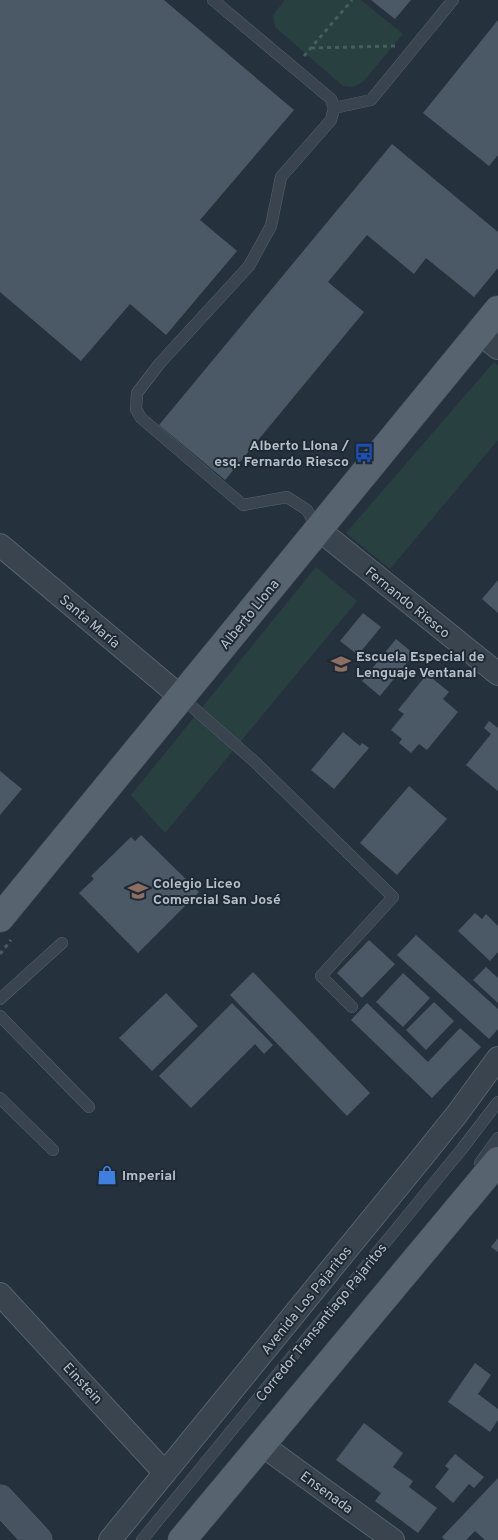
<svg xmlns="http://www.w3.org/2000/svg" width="498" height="1540" viewBox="0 0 498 1540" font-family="Overpass,sans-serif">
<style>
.green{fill:#284040}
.building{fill:#4b5967}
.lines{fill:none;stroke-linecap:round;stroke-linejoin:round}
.lane-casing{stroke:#57626c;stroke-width:12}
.street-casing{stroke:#57626c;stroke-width:24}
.secondary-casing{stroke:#57626c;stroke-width:29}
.primary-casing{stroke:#424d57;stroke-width:29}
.path{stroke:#475d5e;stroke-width:3;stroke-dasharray:4 4;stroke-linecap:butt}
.lane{stroke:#39444e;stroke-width:11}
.street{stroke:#39444e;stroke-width:22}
.secondary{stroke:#475361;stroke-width:28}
.primary{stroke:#57636e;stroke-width:28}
.labels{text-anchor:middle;stroke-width:4;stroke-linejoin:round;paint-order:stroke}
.poi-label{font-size:14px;font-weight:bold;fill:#b5bfc9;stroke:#1e2933;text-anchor:start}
.street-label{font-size:14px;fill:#b5bfc9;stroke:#1e2933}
</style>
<rect width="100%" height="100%" fill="#25323e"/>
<path class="green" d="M285,0H361L403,34L363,82L353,87L343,86L275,27L273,15Z
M494,362L498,365V440L390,569L346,533Z
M316,567L357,601L165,833L131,795Z"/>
<path class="building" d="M0,0H164L294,110L200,220L237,251L166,335L130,304L81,361L0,292Z
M371,0H411L395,19Z
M498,20V155L489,166L423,113Z
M392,144L498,232V268L474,297L426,258L414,274L367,235L328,282L364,312L225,480L159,425Z
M498,580V613L482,599Z
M363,613L381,627L358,655L340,641Z
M396,639L414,654L380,696L362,681Z
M427,674L449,692L443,699L458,712L427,750L419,744L411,753L399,743L402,739L391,730L404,714L398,710Z
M489,721L498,728V791L466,765L491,734L484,728Z
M343,732L360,746L362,743L369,748L334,789L311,770Z
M0,771L22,789L0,815Z
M409,786L447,819L397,875L360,843Z
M141,835L199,892L138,953L79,893L94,879L91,876L131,837L135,841Z
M475,913L482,919L486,914L498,926V952L490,961L458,931Z
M416,935L498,1009V1029L489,1039L397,955Z
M369,940L395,964L362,998L337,973Z
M486,967L498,978V1003L473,980Z
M253,972L370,1093L347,1116L230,995Z
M403,973L430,998L403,1027L376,1002Z
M166,993L198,1026L152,1071L119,1038Z
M434,1002L454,1021L426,1050L406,1030Z
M232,1003L273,1045L264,1054L255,1044L191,1108L159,1076Z
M367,1003L428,1062L460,1028L481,1047L432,1098L351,1020Z
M498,1238V1252L491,1247Z
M475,1363L491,1375L478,1394L498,1409V1420L490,1432L448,1402Z
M364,1423L403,1453L393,1467L413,1481L409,1487L437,1508L418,1533L375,1501L381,1493L336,1460Z
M455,1454L484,1477L474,1488L469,1484L453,1503L435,1487L449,1469L445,1466Z
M498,1478V1540H485L475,1531L466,1540H445L442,1537Z"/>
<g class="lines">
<defs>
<path id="lane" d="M213,0L331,99L334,108L331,120L281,177L271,226L249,266L160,363L137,393L136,409L141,418L243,505L287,497L307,510L318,529
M334,108L371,100L453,0
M181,697L255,762L393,897L321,976L352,1007
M0,999L62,943
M0,1016L89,1107
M0,1098L53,1150
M480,1163L498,1138
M142,1540L461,1150L498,1102"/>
<path id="street" d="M479,333L498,348
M318,529L498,674
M0,545L181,697
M0,1294L165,1473
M262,1445L393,1540
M110,1540L424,1155L457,1114L498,1058"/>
<path id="secondary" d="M0,1499L38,1540"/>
<path id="primary" d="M0,918L498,310
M182,1540L498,1161"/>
</defs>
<use href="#lane" class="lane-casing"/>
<use href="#street" class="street-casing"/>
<use href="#secondary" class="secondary-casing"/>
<use href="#primary" class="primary-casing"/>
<path class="path" d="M311,48L395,46
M304,56L352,0
M0,954L11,940"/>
<use href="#lane" class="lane"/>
<use href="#street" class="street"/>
<use href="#secondary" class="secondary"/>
<use href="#primary" class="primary"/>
</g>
<defs>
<symbol id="bus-bare" viewBox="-9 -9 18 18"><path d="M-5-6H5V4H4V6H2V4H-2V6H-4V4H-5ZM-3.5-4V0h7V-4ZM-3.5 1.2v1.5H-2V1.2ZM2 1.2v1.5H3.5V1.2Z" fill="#1a4fb4" stroke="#1e2933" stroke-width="2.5" paint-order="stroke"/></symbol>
<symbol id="school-bare" viewBox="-9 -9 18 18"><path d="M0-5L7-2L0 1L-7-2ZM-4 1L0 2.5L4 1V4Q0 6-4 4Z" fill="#8d6e63" stroke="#1e2933" stroke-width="2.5" paint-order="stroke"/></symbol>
<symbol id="shop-bare" viewBox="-9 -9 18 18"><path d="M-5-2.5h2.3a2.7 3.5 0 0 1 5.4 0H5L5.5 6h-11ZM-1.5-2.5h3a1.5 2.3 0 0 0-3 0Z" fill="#3f7fe0" stroke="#1e2933" stroke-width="2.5" paint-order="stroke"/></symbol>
</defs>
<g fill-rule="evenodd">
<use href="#bus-bare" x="350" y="439" width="28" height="28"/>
<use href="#school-bare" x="327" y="650" width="28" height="28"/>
<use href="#school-bare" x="124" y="877" width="28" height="28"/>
<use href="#shop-bare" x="93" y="1161" width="28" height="28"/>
</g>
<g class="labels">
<g class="poi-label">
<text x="349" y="450" text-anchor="end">Alberto Llona /<tspan x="349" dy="16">esq. Fernardo Riesco</tspan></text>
<text x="356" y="661">Escuela Especial de<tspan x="356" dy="16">Lenguaje Ventanal</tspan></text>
<text x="153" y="888">Colegio Liceo<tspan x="153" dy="16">Comercial San José</tspan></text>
<text x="122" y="1180">Imperial</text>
</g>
<g class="street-label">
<text transform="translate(408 602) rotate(39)" y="5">Fernando Riesco</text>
<text transform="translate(249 614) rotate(-51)" y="5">Alberto Llona</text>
<text transform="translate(90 621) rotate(40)" y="5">Santa María</text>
<text transform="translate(306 1300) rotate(-51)" y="5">Avenida Los Pajaritos</text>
<text transform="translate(321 1322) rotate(-51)" y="5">Corredor Transantiago Pajaritos</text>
<text transform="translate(83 1383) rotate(47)" y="5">Einstein</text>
<text transform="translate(327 1492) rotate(36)" y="5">Ensenada</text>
</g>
</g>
</svg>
